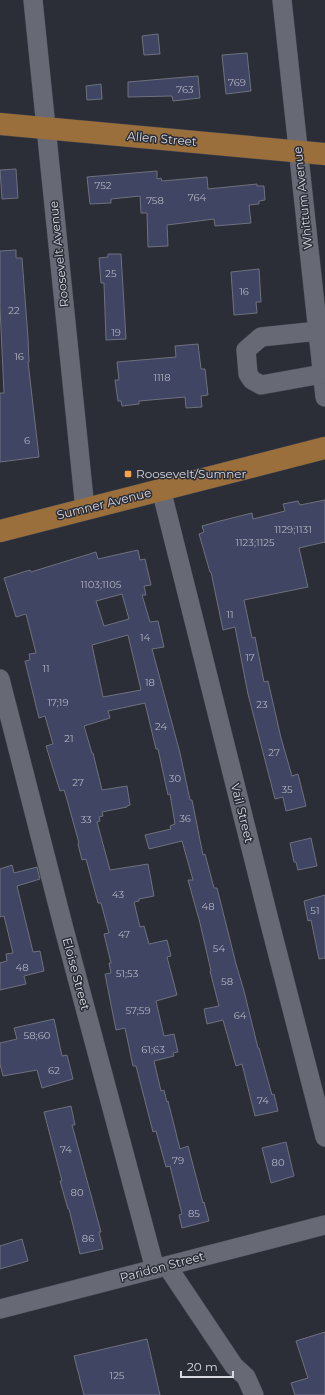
<svg xmlns="http://www.w3.org/2000/svg" width="325" height="1395" viewBox="0 0 325 1395" font-family="Montserrat,sans-serif">
<style>
.building{fill:#404564;stroke:#6e717d;fill-rule:evenodd}
.lines{fill:none;stroke-linecap:round;stroke-linejoin:round}
.minor-casing{stroke:#464850;stroke-width:20}
.major-casing{stroke:#464850;stroke-width:23}
.minor{stroke:#676a75;stroke-width:19}
.major{stroke:#9a6f3b;stroke-width:22}
.poi-dot{fill:#f6a247;stroke:#2b2d37;stroke-width:1.5}
.labels{text-anchor:middle;stroke-width:3;stroke-linejoin:round;paint-order:stroke}
.number-label{font-size:10px;fill:#b2b4c1}
.street-label{font-size:12px;fill:#d8d9e0;stroke:#2b2d37}
.poi-label{font-size:12px;fill:#d8d9e0;stroke:#2b2d37;text-anchor:start}
</style>
<rect width="100%" height="100%" fill="#2b2d37"/>
<path class="building" d="M158,34L160,54L144,55L142,36Z
M247,53L251,91L226,94L222,55Z
M198,76L200,98L173,101L172,96L128,97V82Z
M101,84L102,99L87,100L86,86Z
M16,169L18,198L2,199L0,170Z
M157,171V179L161,178L162,181L207,177L208,189L257,184V186H264L265,200L259,201V204L249,205L251,223L215,226L214,219L167,225L168,246L148,247L147,213H141L140,196L111,199V203L90,204L87,177Z
M16,250V258H22L28,338L29,362H28L39,457L0,462V393H4L0,307V251Z
M108,254H121L126,339L106,340L104,283H101L99,258L108,257Z
M259,269L261,302H256L257,313L234,315L231,272Z
M198,344L201,369H205L208,395L201,396L202,407L186,408L185,397L139,401V404L122,406L121,401H118L115,380H119L117,362L176,357L175,346Z
M325,500V542L299,548L308,587L244,600L252,638L255,637L264,682L268,681L281,738L292,776L298,774L306,806L286,811L283,797L275,799L248,694L235,627L223,630L211,572H210L199,534L204,532L202,526L220,521L252,513L253,519L285,511L283,504L298,501L300,505Z
M138,550L140,560L145,559L151,585L144,586L146,595H142L150,622L158,621L164,647L152,649L180,753L190,800H192L203,855L205,854L214,888H217L236,964L244,991L258,1048H259L272,1095L274,1094L278,1111L255,1116L242,1064L236,1066L223,1020L207,1024L204,1009L219,1006L210,971H211L200,923L188,880H193L182,841L149,849L145,835L171,829L170,826L175,824L170,794L168,795L158,749H156L145,703L108,711L110,718L84,726L92,753H93L102,790L127,786L130,805L127,806V807L102,812L103,816L99,817L100,821L97,822L110,870L148,864L154,896L139,899V901L134,902L140,927L144,926L149,944L167,940L171,956L167,957L177,995L156,1001L164,1036L174,1034L178,1052L173,1053L174,1056L154,1061L161,1091L164,1090L167,1102L168,1101L180,1149L188,1146L203,1203L204,1202L209,1221L182,1228L179,1215L182,1214L170,1166L166,1167L156,1131L153,1132L136,1066H133L125,1028L116,1030L105,974L111,973L109,963H111L104,934L109,933L101,903H98L86,859L82,860L78,844L79,843L66,796L64,790L60,791L46,746L53,744L45,716L39,718L25,661L30,660L29,654L36,653L26,614L16,617L4,578L30,570L31,572L96,552L98,559ZM122,594L129,619L104,626L96,601ZM128,635L141,690L103,697L92,645Z
M311,838L317,866L298,870L296,862H294L290,843Z
M12,865L14,873L37,867L40,879L17,886L33,952L40,951L44,971L24,976L26,984L0,990V963L7,961L6,954L13,953L4,916L0,917V869Z
M325,895V958L319,959L311,920L308,921L304,901Z
M54,1019L62,1056L67,1055L73,1079L42,1088L37,1070L3,1076L0,1064V1043L17,1039L14,1028Z
M71,1106L75,1125H72L101,1232H99L103,1249L80,1254L69,1209H68L60,1181H62L44,1112Z
M286,1142L294,1176L271,1183L262,1148Z
M22,1239L28,1261L0,1269V1246Z
M325,1332V1395H295L291,1383L308,1378L296,1341Z
M147,1339L160,1395H84L74,1356Z"/>
<g class="lines">
<defs>
<path id="minor" d="M33,0L85,509
M282,0L325,397
M318,331L261,337L246,350L248,374L252,380L261,385L322,374
M161,489L269,920L325,1137
M0,679L64,929L155,1269
M167,1266L234,1366L246,1377L254,1395
M0,1309L325,1225"/>
<path id="major" d="M0,124L325,154
M0,531L325,448"/>
</defs>
<use href="#minor" class="minor-casing"/>
<use href="#major" class="major-casing"/>
<use href="#minor" class="minor"/>
<use href="#major" class="major"/>
</g>
<rect class="poi-dot" x="124" y="470" width="8" height="8" rx="2"/>
<g class="labels">
<g class="number-label">
<text x="237" y="86">769</text>
<text x="185" y="93">763</text>
<text x="103" y="189">752</text>
<text x="197" y="201">764</text>
<text x="155" y="204">758</text>
<text x="111" y="277">25</text>
<text x="244" y="295">16</text>
<text x="14" y="314">22</text>
<text x="116" y="336">19</text>
<text x="19" y="360">16</text>
<text x="162" y="381">1118</text>
<text x="27" y="444">6</text>
<text x="293" y="533">1129;1131</text>
<text x="255" y="546">1123;1125</text>
<text x="101" y="588">1103;1105</text>
<text x="230" y="618">11</text>
<text x="145" y="641">14</text>
<text x="250" y="661">17</text>
<text x="46" y="672">11</text>
<text x="150" y="686">18</text>
<text x="58" y="706">17;19</text>
<text x="262" y="708">23</text>
<text x="161" y="730">24</text>
<text x="69" y="742">21</text>
<text x="274" y="756">27</text>
<text x="175" y="782">30</text>
<text x="78" y="786">27</text>
<text x="287" y="793">35</text>
<text x="185" y="822">36</text>
<text x="86" y="823">33</text>
<text x="118" y="898">43</text>
<text x="208" y="910">48</text>
<text x="315" y="914">51</text>
<text x="124" y="938">47</text>
<text x="219" y="952">54</text>
<text x="22" y="971">48</text>
<text x="127" y="977">51;53</text>
<text x="227" y="985">58</text>
<text x="138" y="1014">57;59</text>
<text x="240" y="1019">64</text>
<text x="37" y="1039">58;60</text>
<text x="153" y="1053">61;63</text>
<text x="54" y="1074">62</text>
<text x="263" y="1104">74</text>
<text x="66" y="1153">74</text>
<text x="178" y="1164">79</text>
<text x="278" y="1166">80</text>
<text x="77" y="1196">80</text>
<text x="194" y="1217">85</text>
<text x="88" y="1242">86</text>
<text x="117" y="1379">125</text>
</g>
<g class="street-label">
<text transform="translate(162 139) rotate(5)" y="4">Allen Street</text>
<text transform="translate(303 198) rotate(-96)" y="4">Whittum Avenue</text>
<text transform="translate(59 254) rotate(-96)" y="4">Roosevelt Avenue</text>
<text transform="translate(104 504) rotate(-14)" y="4">Sumner Avenue</text>
<text transform="translate(242 813) rotate(76)" y="4">Vail Street</text>
<text transform="translate(76 974) rotate(75)" y="4">Eloise Street</text>
<text transform="translate(162 1267) rotate(-15)" y="4">Paridon Street</text>
</g>
<g class="poi-label">
<text x="136" y="478">Roosevelt/Sumner</text>
</g>
</g>
<path d="M181 1371v6h52v-6" fill="none" stroke="#d8d9e0" stroke-width="2"/>
<text x="187" y="1371" font-size="12" fill="#d8d9e0" stroke="#2b2d37" stroke-width="3" paint-order="stroke">20 m</text>
</svg>
